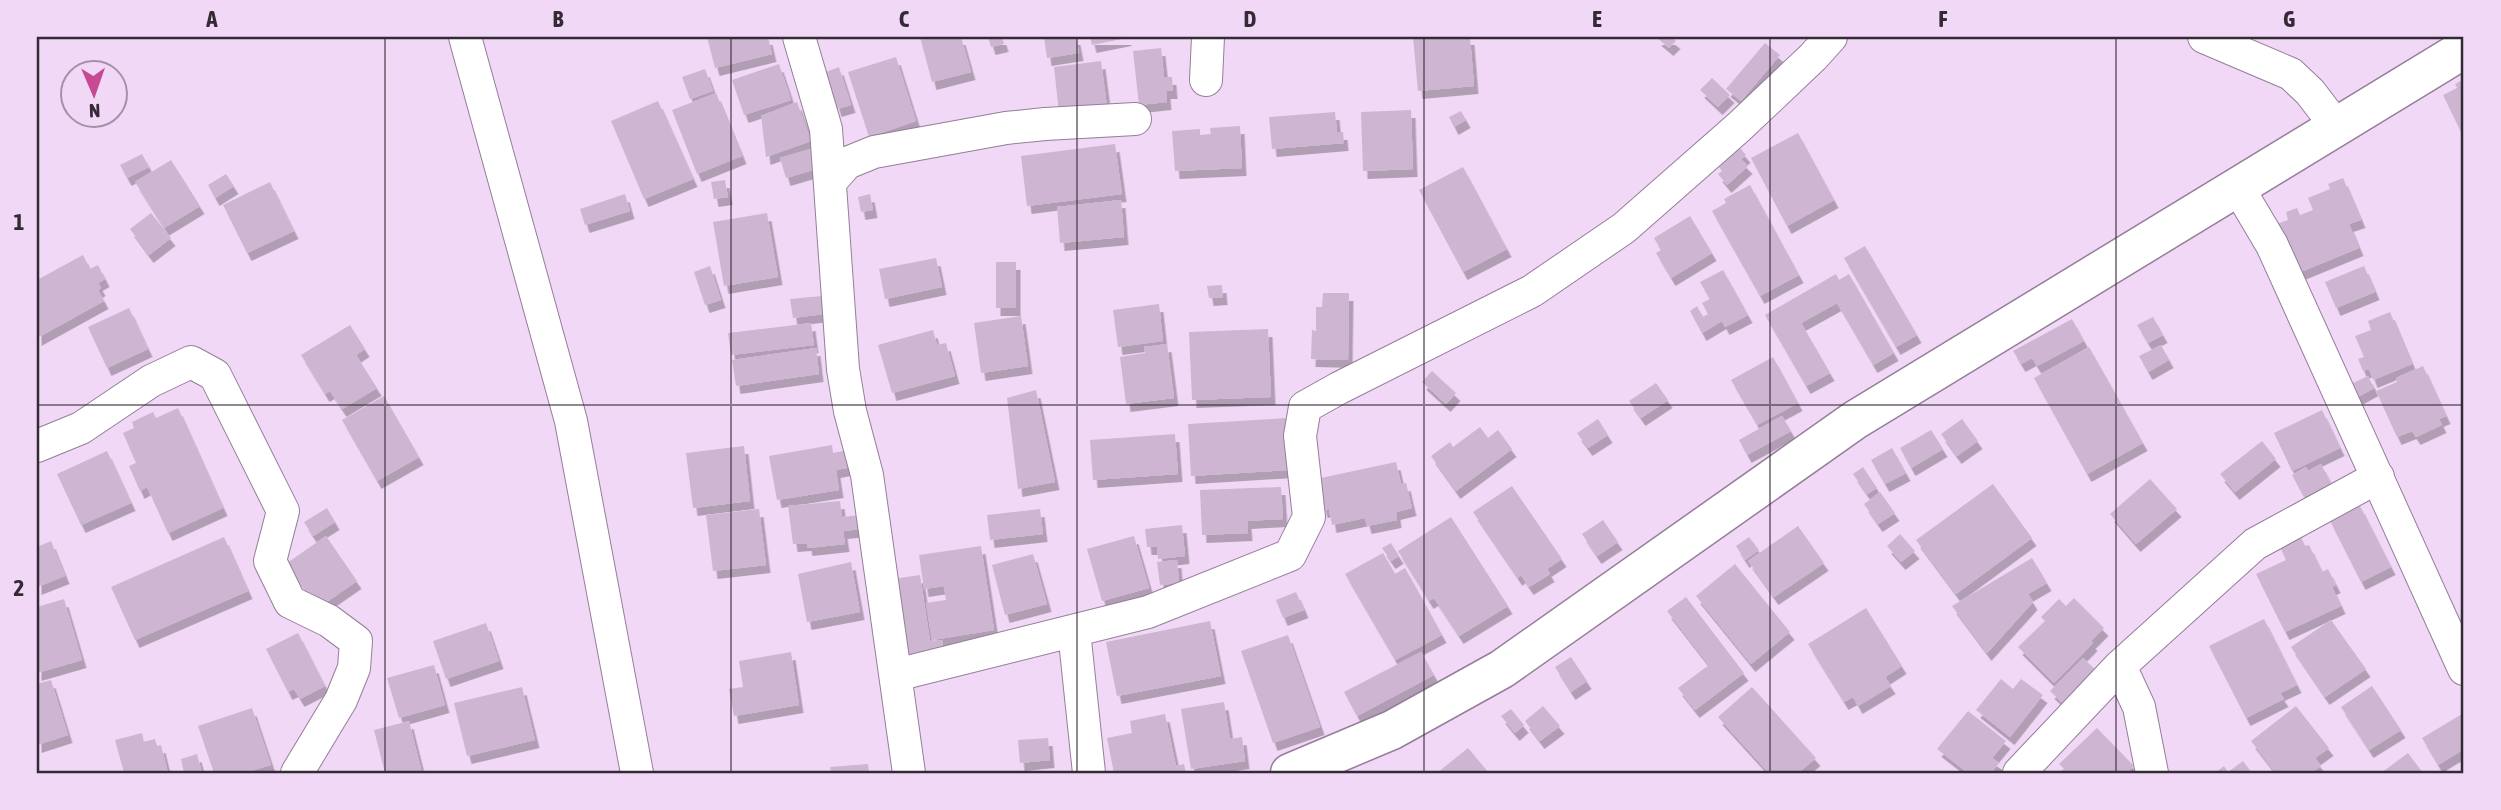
<svg xmlns="http://www.w3.org/2000/svg" width="2501" height="810" viewBox="0 0 2501 810" font-family="'Asap Condensed',sans-serif">
<style>
.building{fill:#ceb6d3;filter:url(#shadow)}
.lines{fill:none;stroke-linecap:round;stroke-linejoin:round}
.street-casing{stroke:#947e99;stroke-width:34}
.secondary-casing{stroke:#947e99;stroke-width:41}
.street{stroke:#fff;stroke-width:32}
.secondary{stroke:#fff;stroke-width:38}
.grid{fill:none;stroke:#342a35;stroke-width:2;stroke-opacity:0.55}
.neatline{fill:none;stroke:#342a35;stroke-width:2.5}
.grid-label{font-size:23px;text-anchor:middle;font-weight:bold;fill:#342a35}
</style>
<defs>
<filter id="shadow"><feDropShadow dx="4.5" dy="8" stdDeviation="0" flood-color="#0004"/></filter>
</defs>
<rect width="100%" height="100%" fill="#f1d8f6"/>
<path class="building" d="M707,37H768L772,54L715,68Z
M920,37H961L971,72L932,82Z
M988,37H1002L1004,44L991,47Z
M1044,37H1076L1079,53L1047,58Z
M1090,37H1127V38L1092,45Z
M1413,37H1470L1474,86L1418,91Z
M1658,37H1671L1676,41L1669,48L1657,38Z
M1765,43L1780,55L1741,101L1726,89Z
M1161,48L1164,77H1172L1173,91H1166L1167,102L1139,105L1133,51Z
M896,57L916,121L869,137L848,72Z
M1101,61L1107,107L1059,113L1054,67Z
M779,64L791,100L744,115L732,80Z
M839,67L851,105L837,109L826,72Z
M705,69L713,91L690,99L682,77Z
M1712,78L1730,95L1718,107L1700,90Z
M2464,79V131L2461,132L2443,95L2457,88L2455,84Z
M716,93L742,156L697,174L672,110Z
M658,101L693,179L644,199L611,121Z
M797,102L811,141L766,157L761,116Z
M1411,110L1413,169L1363,171L1361,112Z
M1461,111L1466,120L1454,127L1449,117Z
M1335,112L1337,132H1343L1344,143L1272,149L1269,117Z
M1240,126L1242,168L1175,171L1172,131L1200,129V135L1211,134L1210,128Z
M1798,133L1834,200L1787,226L1751,158Z
M1115,144L1122,194L1027,206L1021,156Z
M814,148L820,168L786,178L780,158Z
M1740,148L1746,155L1741,159L1748,166L1727,185L1718,174L1722,171L1719,167Z
M142,154L149,167L127,178L120,165Z
M171,160L200,206L164,228L135,182Z
M1463,167L1507,249L1463,272L1419,190Z
M226,174L234,186L215,198L208,185Z
M2343,178L2361,220L2349,224L2359,248L2298,273L2277,224L2288,220L2286,212L2297,208L2300,215L2313,210L2308,198L2330,189L2328,184Z
M725,180L728,197L714,199L711,182Z
M270,182L294,231L247,253L223,205Z
M1750,185L1799,275L1760,296L1712,211L1726,203L1724,199Z
M625,194L630,211L585,225L580,209Z
M870,194L873,210L861,212L858,197Z
M1121,200L1124,237L1060,243L1057,207Z
M151,213L171,238L149,255L130,229Z
M767,213L778,277L724,286L713,222Z
M1690,216L1712,253L1671,278L1656,253L1661,250L1654,238Z
M1865,246L1917,335L1896,347L1844,258Z
M83,255L90,269L98,265L105,279L98,283L101,288L98,290L104,301L37,338V280Z
M936,258L942,287L885,299L879,269Z
M996,262H1016V308H996Z
M710,266L721,300L705,305L694,272Z
M2364,266L2375,292L2336,308L2325,282Z
M1723,270L1748,315L1725,327L1722,321L1702,333L1690,311L1697,306L1703,317L1708,314L1702,303L1710,299L1700,282Z
M1836,274L1839,280L1849,274L1894,353L1873,365L1837,303L1801,323L1830,373L1806,386L1765,315Z
M1222,285L1223,297L1209,298L1207,286Z
M1323,293H1349L1348,360L1311,359L1312,330L1316,331V307H1322Z
M822,296L824,314L793,318L790,299Z
M1159,304L1163,341L1118,347L1113,310Z
M129,308L148,349L107,368L88,327Z
M2390,312L2412,364L2373,380L2369,369L2363,371L2358,359L2364,357L2355,336L2371,330L2368,321Z
M1021,316L1028,366L981,373L974,323Z
M2153,317L2163,335L2148,343L2137,325Z
M2072,319L2084,341L2037,366L2032,358L2021,364L2013,351Z
M811,323L814,345L731,355L728,333Z
M350,325L365,349L356,355L377,388L342,409L330,391L325,394L301,355Z
M1268,329L1271,397L1192,400L1189,332Z
M933,330L937,345L946,343L955,376L892,393L878,345Z
M1167,344L1174,398L1126,404L1120,357L1145,353L1144,347Z
M2161,345L2169,360L2148,372L2139,356Z
M2089,347L2143,443L2087,474L2034,378Z
M816,348L819,374L736,386L732,360Z
M1773,357L1798,403L1757,425L1731,380Z
M2423,366L2446,416L2439,419L2442,425L2416,437L2412,431L2397,437L2376,391L2397,382L2396,378Z
M1432,371L1456,393L1446,404L1422,382Z
M2368,376L2374,388L2356,398L2349,385Z
M1656,383L1668,400L1641,418L1629,401Z
M1036,390L1055,482L1018,489L1007,398Z
M384,396L419,457L377,481L342,420Z
M178,408L223,508L168,533L147,487L140,491L129,466L136,463L123,433L134,428L132,422L153,412L156,418Z
M2322,410L2340,448L2292,471L2274,433Z
M1782,416L1791,431L1747,455L1739,440Z
M1287,418L1290,470L1191,476L1188,424Z
M1598,419L1608,435L1588,448L1577,433Z
M1962,419L1978,441L1957,456L1941,434Z
M1480,427L1488,438L1498,430L1512,449L1456,491L1431,456L1450,442L1453,447Z
M1931,430L1943,449L1911,468L1900,448Z
M1175,434L1178,474L1093,480L1090,440Z
M2262,441L2276,459L2235,492L2220,474Z
M832,445L833,453L849,450L852,467L836,470L839,490L777,500L769,456Z
M744,446L750,501L693,508L686,453Z
M1892,448L1906,473L1885,484L1871,460Z
M107,451L131,503L81,525L57,474Z
M1396,462L1401,484L1406,483L1412,508L1396,512L1397,520L1367,526L1365,518L1332,525L1329,509L1323,510L1316,479Z
M2321,464L2331,483L2304,497L2292,475L2306,467L2308,471Z
M1863,467L1877,488L1867,494L1853,474Z
M2150,479L2177,509L2136,544L2110,514Z
M1993,484L2032,538L1956,594L1916,540Z
M1512,486L1562,559L1547,569L1550,574L1529,587L1521,575L1518,578L1473,512Z
M1281,487L1283,519L1247,521L1248,533L1202,535L1200,490Z
M1880,492L1895,513L1878,524L1864,504Z
M840,501L842,517L861,515L862,529L843,531L845,544L808,548L807,543L793,544L788,506Z
M2360,506L2391,567L2361,582L2330,521Z
M327,508L335,522L313,536L304,522Z
M759,509L766,565L713,571L706,515Z
M1040,509L1043,534L990,540L987,515Z
M1451,517L1508,606L1459,636L1434,598L1429,601L1398,551Z
M1603,520L1618,542L1597,556L1582,534Z
M1182,525L1185,556L1158,559L1157,547H1147L1145,529Z
M1798,526L1824,563L1774,597L1748,561Z
M1900,534L1915,551L1901,562L1887,546Z
M326,536L357,581L318,608L287,563Z
M1134,536L1149,588L1102,601L1087,549Z
M224,537L248,591L135,640L111,587Z
M1749,537L1759,550L1745,560L1736,546Z
M2301,537L2305,546L2309,545L2322,572L2328,569L2336,585L2332,587L2341,606L2285,632L2256,574L2286,560L2280,547Z
M51,541L65,576L37,587V547Z
M1391,543L1399,556L1391,561L1382,548Z
M981,546L994,630L932,640L926,603L946,600L944,586L924,589L919,555Z
M1383,553L1395,574L1405,568L1442,635L1395,660L1345,574Z
M1033,554L1047,604L1005,615L992,565Z
M2032,558L2047,583L2028,594L2033,602L1987,653L1952,606Z
M1177,560L1179,583L1160,585L1157,562Z
M851,562L860,612L807,622L798,574Z
M1735,564L1790,632L1751,664L1696,596Z
M920,575L930,641L942,640L945,659L907,664L893,579Z
M1296,592L1304,610L1283,618L1276,600Z
M1686,597L1744,673L1695,710L1678,688L1709,665L1667,611Z
M2074,598L2104,628L2091,641L2093,643L2054,683L2018,647L2045,621L2041,617L2059,599L2066,606Z
M64,599L82,660L37,673V607Z
M1866,608L1902,666L1885,677L1891,686L1858,706L1853,697L1844,702L1808,644Z
M2264,619L2297,685L2280,693L2284,699L2246,718L2209,646Z
M2331,620L2366,669L2325,697L2291,647Z
M1210,621L1221,676L1117,696L1106,642Z
M486,623L499,661L446,679L433,641Z
M298,633L325,686L300,699L294,689L288,692L266,649Z
M1288,635L1320,727L1273,743L1241,651Z
M791,652L799,705L734,716L729,689L743,687L739,661Z
M1421,652L1434,675L1357,716L1344,692Z
M1571,657L1587,681L1571,692L1555,667Z
M2083,658L2101,675L2069,709L2050,691Z
M434,665L445,705L399,718L387,678Z
M2001,679L2013,689L2021,679L2043,695L2010,737L1976,710Z
M51,680L68,735L37,745V684Z
M2372,686L2401,730L2369,750L2341,707Z
M522,687L535,740L467,756L454,703Z
M1752,687L1816,758L1798,773H1769L1718,717Z
M1224,702L1230,739L1242,737L1245,761L1191,769L1181,709Z
M1543,706L1560,726L1540,741L1525,721Z
M2296,706L2329,748L2315,758L2321,766L2311,773H2276L2251,741Z
M252,708L271,765L244,773H214L198,726Z
M1511,709L1524,725L1515,733L1501,716Z
M1968,711L2006,741L1992,758L1999,763L1991,773H1968L1937,749Z
M1165,714L1176,766L1184,764L1186,773H1114L1107,738L1132,733L1130,721Z
M2462,714L2464,719V749L2438,765L2422,738Z
M409,721L422,773H385L374,730Z
M2097,728L2134,766L2126,773H2059L2064,769L2059,764Z
M142,733L144,742L155,739L157,746L161,745L168,773H124L115,740Z
M1048,738L1050,760L1020,763L1018,740Z
M1468,748L1489,773H1437Z
M2408,753L2423,773H2381Z
M197,754L202,773H184L181,759Z
M2243,761L2252,773H2215L2224,766L2228,772Z
M868,764L869,773H831L830,767Z"/>
<g class="lines">
<defs>
<path id="street" d="M465,37L571,421L637,773
M799,37L826,129L843,369L850,411L867,475L909,773
M2204,37L2291,74L2310,92L2336,126
M1206,80L1208,37
M831,181L847,163L874,152L1006,128L1045,124L1135,119
M2237,186L2272,245L2464,669
M37,446L81,428L151,381L191,362L215,375L283,511L270,561L290,602L329,621L356,641L354,668L341,700L297,773
M1074,631L1089,773
M2120,666L2139,707L2152,773
M896,675L1148,612L1290,555L1309,517L1300,436L1305,407L1339,388L1532,291L1624,228L1739,127L1813,57L1831,37
M2019,773L2120,666L2255,544L2378,477"/>
<path id="secondary" d="M1290,773L1392,730L1502,669L1855,420L2464,49"/>
</defs>
<use href="#street" class="street-casing"/>
<use href="#secondary" class="secondary-casing"/>
<use href="#street" class="street"/>
<use href="#secondary" class="secondary"/>
</g>
<path class="grid" d="M385,37V773M731,37V773M1077,37V773M1424,37V773M1770,37V773M2116,37V773M37,405H2464"/>
<rect width="2501" height="810" fill="none" stroke="#f1d8f6" stroke-width="77"/>
<g transform="translate(94 94) rotate(178)"><circle r="33" fill="#f1d8f6" stroke="#a592a9" stroke-width="2"/>
<path d="M0-5L12 26L0 18L-12 26Z" fill="#c74893"/>
<text y="-10" font-size="19" font-weight="bold" text-anchor="middle" fill="#342a35">N</text>
</g>
<rect x="38" y="38" width="2424" height="734" class="neatline"/>
<g class="grid-label">
<text x="212" y="27">A</text>
<text x="558" y="27">B</text>
<text x="904" y="27">C</text>
<text x="1250" y="27">D</text>
<text x="1597" y="27">E</text>
<text x="1943" y="27">F</text>
<text x="2289" y="27">G</text>
<text x="19" y="230">1</text>
<text x="19" y="596">2</text>
</g>
</svg>
